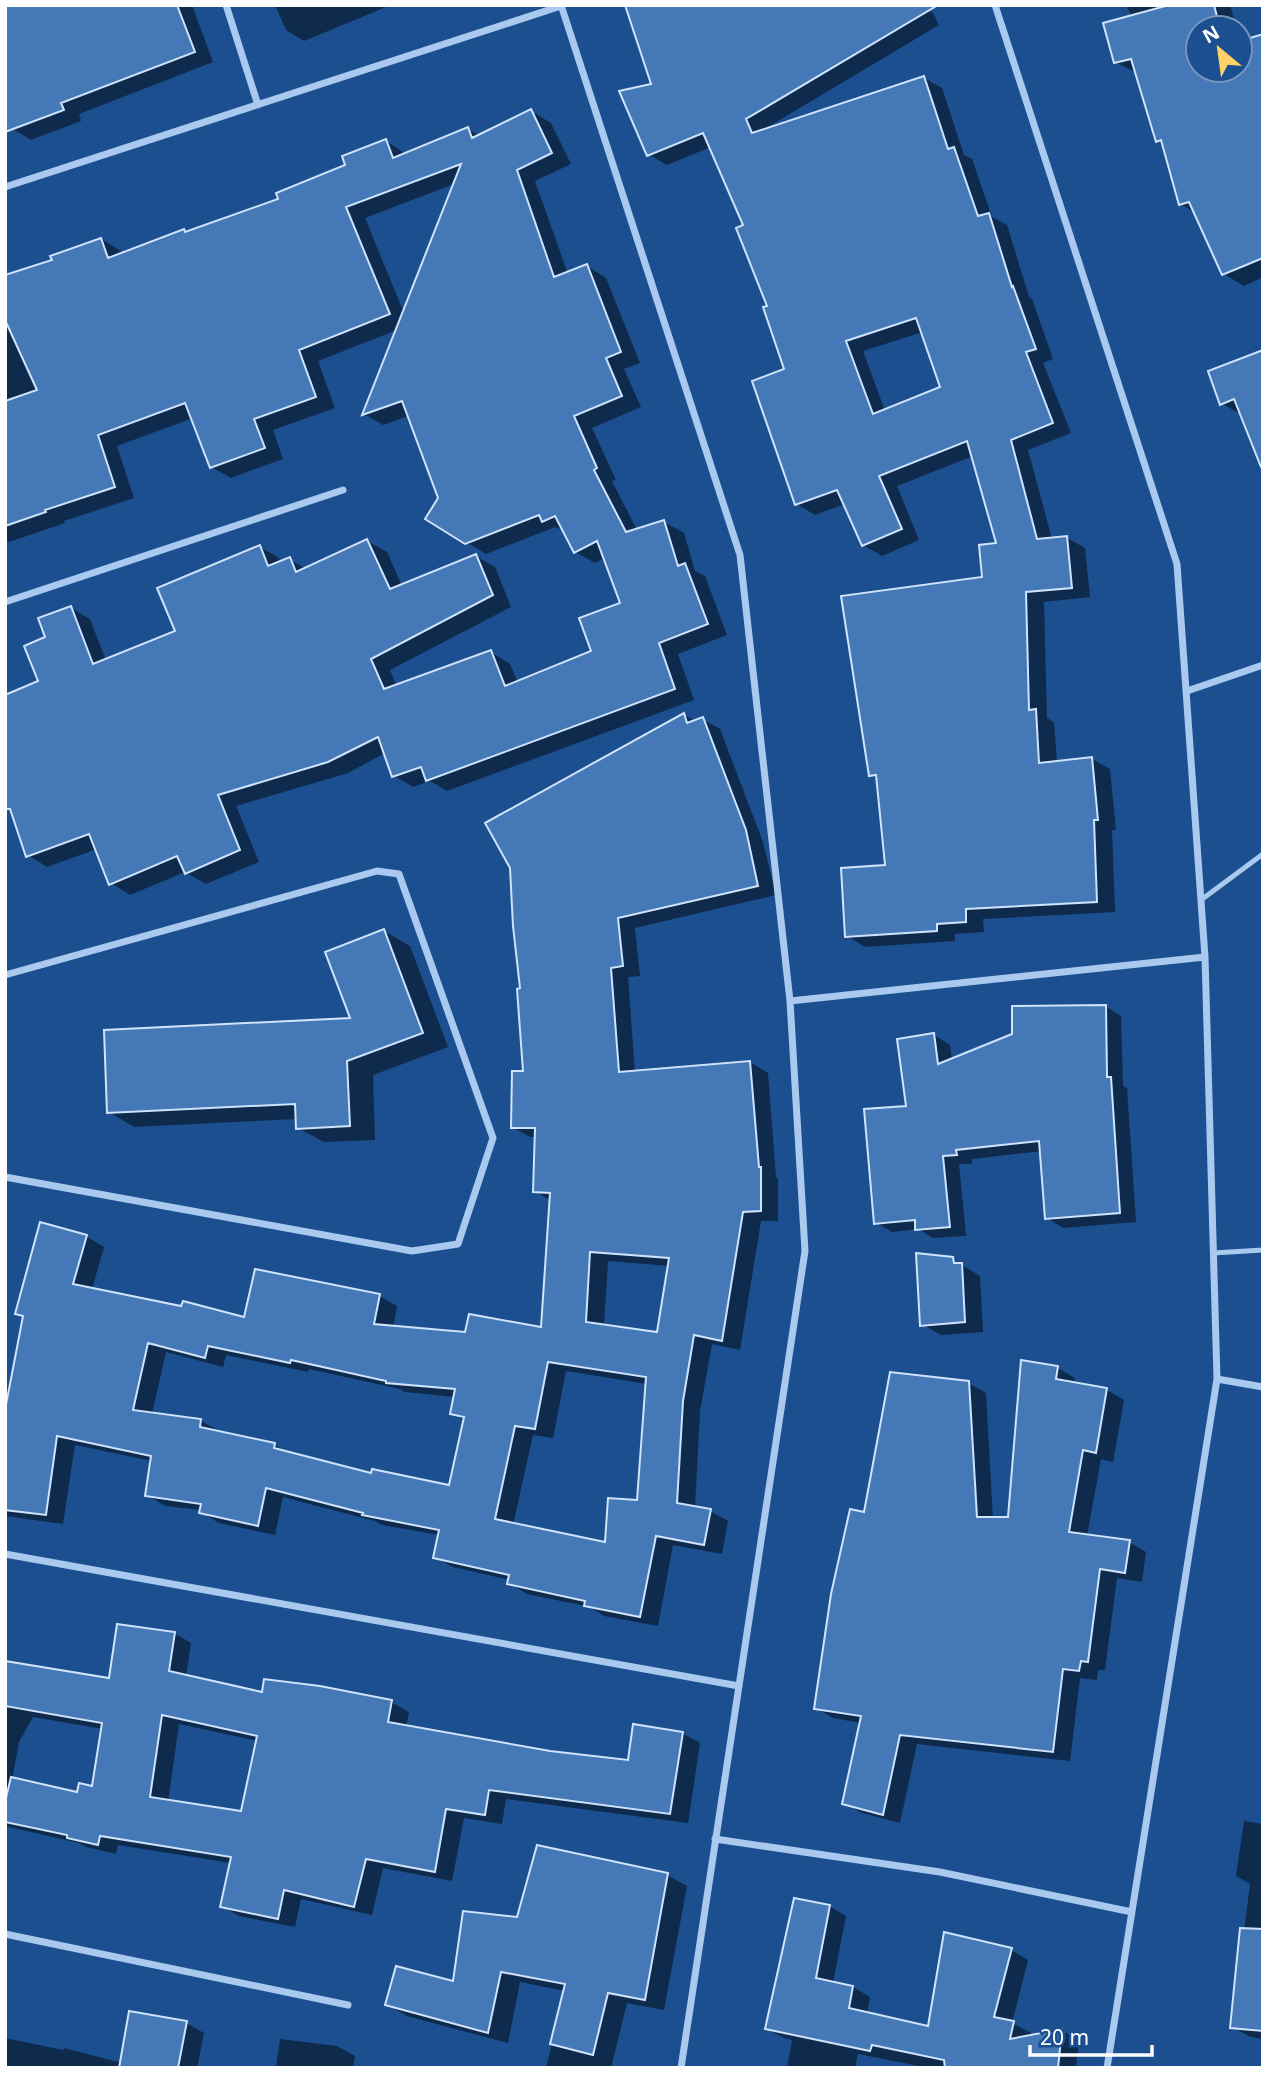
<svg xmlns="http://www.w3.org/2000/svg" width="1268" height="2073" viewBox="0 0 1268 2073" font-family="'Noto Sans',sans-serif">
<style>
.shadow{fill:#0007;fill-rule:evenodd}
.building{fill:#4478b7;stroke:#cfe3fa;stroke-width:2;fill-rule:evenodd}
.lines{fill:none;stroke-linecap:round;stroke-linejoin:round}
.service{stroke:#a9c9ee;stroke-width:5}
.minor{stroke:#a9c9ee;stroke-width:7}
</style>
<rect width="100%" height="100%" fill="#1b4f8f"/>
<path class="shadow" d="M5,5H192L213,62L79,114L81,121L31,140L13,129Z
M275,5H391L304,41L286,30Z
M919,5L933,13L939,25L761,131L924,78L942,88L964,155L972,159L992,217L1007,225L1029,297L1032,299L1053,359L1043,363L1071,433L1028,450L1052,539L1067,538L1085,548L1090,597L1044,602L1047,718L1054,722L1057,763L1092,759L1110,769L1116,830H1112L1115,912L983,919L984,932L955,934V941L865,947L847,936L887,867L878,779L871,775L984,579L998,545L973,456L897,486L919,540L882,556L863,545L845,504L815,515L797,504L787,370L746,226L711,147L667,165L648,154L653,86ZM923,332L943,388L885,411L863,351Z
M1126,5H1227L1231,8L1236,28H1198V70H1240V41L1241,43L1263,36V277L1244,286L1224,274L1196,213L1180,204L1164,145L1157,141L1137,73L1115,62L1132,17Z
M531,111L551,123L571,164L535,181L568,274L587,266L606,278L640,363L624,369L641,407L592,428L616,480L612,481L637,530L664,522L684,533L695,571L705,576L727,635L678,654L694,700L447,791L430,781L413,787L393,775L385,753L348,773L236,806L259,862L206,884L185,872L130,895L111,883L97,849L47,867L28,855L40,682L48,638L71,608L90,619L106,661L177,631L260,547L279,558L281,563L289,559L306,569L367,541L387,552L402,586L476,556L495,567L511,607L390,670L397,687L491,652L510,664L518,683L593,652L622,604L605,558L595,563L575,552L565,531L555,527L486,554L466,542L440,498L408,416L383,425L364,414L397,330L318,361L335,408L273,430L283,459L231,478L211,467L193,418L117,446L134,498L64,521L65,523L9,542L5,540V277L54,261L101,239L121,251L122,254L184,231L188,233L281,200L347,166L386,141L406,154L468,129L480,136ZM454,184L404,313L365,218Z
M1263,352V468L1242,415L1221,403Z
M684,715L695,721L702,719L720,729L763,842L776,895L635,928L640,976L628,977L635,1073L750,1062L768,1073L776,1177L778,1179V1221H761L740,1350L712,1344L700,1411L695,1508L710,1511L728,1521L722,1554L673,1545L658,1626L604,1616L590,1607L527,1594L509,1583L510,1580L453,1567L435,1557L440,1535L382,1525L375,1521L283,1497L275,1535L219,1523L201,1512V1510L165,1506L147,1495L152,1461L75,1445L63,1524L5,1516V1420L25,1318L17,1313L86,1236L104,1247L92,1289L246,1319L379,1296L397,1306L393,1328L467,1334L542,1329L551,1201L535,1191L537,1137H530L512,1127L525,1073ZM608,1261L670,1266L659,1334L604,1326ZM166,1352L223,1367L226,1355L308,1372L309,1369L400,1389L405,1392L455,1397L452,1413L465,1421L451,1487L372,1475L291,1455L275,1445L218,1433L219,1431L201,1421L152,1414ZM566,1371L647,1384L639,1501L606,1544L513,1525L533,1435L553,1438Z
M384,931L410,946L448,1047L373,1075L375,1140L324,1142L298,1128L297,1119L134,1127L109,1112L353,1019Z
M1105,1006L1121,1016L1123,1086L1127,1088L1136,1222L1063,1228L1047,1218L1042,1151L972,1159V1164H959L966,1236L933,1238L918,1229L892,1232L875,1222L908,1108L934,1035L950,1045L952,1060Z
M952,1259L980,1276L983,1332L941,1335L922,1324Z
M1058,1368L1075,1378L1074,1384L1107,1390L1124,1400L1113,1462L1101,1459L1087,1536L1129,1542L1146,1552L1142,1582L1117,1578L1105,1670H1098L1097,1680L1080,1678L1070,1761L917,1744L900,1823L862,1813L844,1803L861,1723L833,1718L816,1708L865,1514L968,1383L986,1393L993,1519H1009Z
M174,1633L191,1643L186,1677L264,1694L391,1702L409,1712L406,1727L550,1753L630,1762L682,1733L700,1743L688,1823L506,1799L502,1824L464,1818L452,1881L383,1868L372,1915L301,1899L295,1927L239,1916L222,1906L231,1863L118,1845L116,1854L86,1847L79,1843L5,1826V1662L110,1680ZM33,1717L103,1729L94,1788L79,1794L12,1780L19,1742ZM179,1724L258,1741L242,1813L168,1802Z
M1244,1821L1263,1824V2039L1251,2037L1232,2027L1250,1884L1236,1876Z
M667,1875L687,1886L664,2010L627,2003L611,2068H546L565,1991L520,1982L508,2043L407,2016L387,2004L455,1984L518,1919Z
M829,1906L846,1916L833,1983L853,1987L870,1997L867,2014L929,2028L1011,1950L1028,1960L1012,2023L1031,2033L1030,2037L1062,2031L1079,2040L1076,2068H918L919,2066L858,2054L855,2068H787L792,2040L784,2038L767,2029Z
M186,2023L204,2033L197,2068H5V2038L63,2050L64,2048L122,2063Z
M280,2039L337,2046L355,2056L353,2068H276Z"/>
<path class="building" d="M5,5H177L195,52L61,103L64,110L5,132Z
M625,5H938L746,119L752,133L924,76L948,149L954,147L978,216L989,213L1012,287L1013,286L1036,349L1026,352L1053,423L1011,440L1037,539L1067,536L1072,588L1026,592L1029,710L1036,709L1039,763L1092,757L1098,820H1094L1097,902L966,909V922L937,924V931L845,937L841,868L885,865L876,775L869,776L841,596L982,577L979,545L996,543L967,441L879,476L902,529L862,546L837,490L795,505L752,381L784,369L763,307L767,306L736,228L743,225L703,133L647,156L619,91L651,84ZM916,318L940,387L873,414L846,341Z
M1169,5H1214L1220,28H1198V70H1240V41L1263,34V258L1222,275L1189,202L1179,205L1161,140L1156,142L1131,59L1114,63L1103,23Z
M531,109L552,153L517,170L554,277L587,264L621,352L606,358L622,396L574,416L597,468L594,470L626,532L664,520L678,566L685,563L708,624L659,643L675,689L426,781L421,767L392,777L378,737L328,762L218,795L240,850L185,874L177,856L109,885L89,834L26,857L10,809H5V695L38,681L24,646L45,637L38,618L71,606L93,664L175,631L157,588L260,545L268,566L290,557L296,572L367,539L390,589L476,554L493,595L371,659L384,689L491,650L505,686L591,651L579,618L620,603L597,541L574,553L555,516L542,522L539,515L465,544L425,519L438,498L402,401L362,415L461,164L346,207L390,314L299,350L316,397L254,419L265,448L210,468L185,403L98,435L115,487L45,510L46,512L5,526V401L37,390L5,320V275L52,260L50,256L101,238L108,258L184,229L185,232L278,199L276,193L345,165L342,156L386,139L393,158L468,127L472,138Z
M1263,350V467H1261L1234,399L1220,405L1208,371Z
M684,713L687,723L703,717L746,830L758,886L618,918L623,966L611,968L619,1072L750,1061L759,1167H761V1211L743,1212L722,1341L694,1335L683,1401L677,1503L711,1509L704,1545L656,1536L640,1617L584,1606L585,1601L507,1584L509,1575L433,1558L439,1530L362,1515L363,1513L266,1488L258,1526L199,1513L201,1504L145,1496L151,1456L57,1436L46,1515L5,1510V1410L23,1316L15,1314L40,1222L87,1235L73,1284L181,1306L183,1301L244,1317L255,1269L380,1294L374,1324L465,1332L469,1314L541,1327L550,1193L533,1192L535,1128H511L512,1071H523L517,989L520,988L513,926L510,868L485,823ZM590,1252L669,1258L657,1332L586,1322ZM148,1343L205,1358L208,1346L290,1363L291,1360L386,1381V1383L455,1389L450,1414L464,1417L449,1485L372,1469L371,1473L274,1448L275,1443L200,1427L201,1419L133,1410ZM548,1362L646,1377L637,1500L608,1498L605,1542L495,1519L515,1426L535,1429Z
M384,929L423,1033L347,1061L350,1126L296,1129L295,1104L107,1113L104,1030L350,1018L325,952Z
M1106,1005L1107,1077H1111L1120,1213L1045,1219L1039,1141L956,1150L957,1155L943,1156L950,1227L915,1230V1220L874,1224L864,1109L906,1106L897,1039L934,1033L938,1064L1012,1034V1006Z
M916,1253L953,1257L954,1263H962L965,1322L920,1326Z
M1021,1360L1058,1366L1056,1379L1107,1388L1096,1453L1083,1450L1069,1532L1130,1540L1125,1573L1100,1569L1088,1662L1081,1661L1079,1671L1063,1669L1053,1752L900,1735L883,1815L842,1804L861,1716L814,1709L831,1594L850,1509L864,1512L890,1372L969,1381L977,1517H1008Z
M117,1624L175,1632L169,1671L262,1692L264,1679L320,1686L392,1700L388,1722L550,1751L628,1760L633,1724L683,1732L670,1814L489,1790L485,1815L446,1809L435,1872L366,1859L354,1907L284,1890L278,1919L220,1907L231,1857L100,1836L98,1845L67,1838V1835L5,1822V1802L11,1777L77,1792L79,1783L92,1786L102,1723L5,1706V1661L109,1678ZM162,1715L257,1736L241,1811L150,1797Z
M537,1845L668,1873L645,2000L608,1993L593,2055L550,2044L565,1984L501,1972L488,2033L385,2005L396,1966L453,1981L463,1911L517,1917Z
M794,1898L830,1905L816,1978L853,1986L849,2008L928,2026L944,1932L1012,1948L994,2017L1014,2021L1010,2039L1062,2029L1058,2068H945L944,2060L872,2045L870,2051L765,2029Z
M1240,1928L1263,1929V2031L1230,2028Z
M129,2011L187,2021L178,2068H119Z"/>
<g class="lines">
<path class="service" d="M1201,900L1263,854
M1213,1253L1263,1250"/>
<path class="minor" d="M226,5L258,105
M561,5L740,555L790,1001L805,1251L681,2068
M995,5L1177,564L1205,957L1217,1379L1107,2068
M5,187L561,6
M5,602L343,490
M1187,691L1263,665
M5,975L377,871L399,874L493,1138L458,1244L412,1251L5,1177
M790,1001L1205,957
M1217,1379L1263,1387
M5,1554L739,1686
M715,1839L940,1872L1132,1912
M5,1934L348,2005"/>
</g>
<rect width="1268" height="2073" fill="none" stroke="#ffffff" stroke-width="14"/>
<g transform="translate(1219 49) rotate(331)"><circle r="33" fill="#1b4f8f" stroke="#7695bc" stroke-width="2"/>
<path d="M0-5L12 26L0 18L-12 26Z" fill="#ffd166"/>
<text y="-10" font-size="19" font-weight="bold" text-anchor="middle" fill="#ffffff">N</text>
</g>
<path d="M1030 2045v10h122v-10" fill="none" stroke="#ffffff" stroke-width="3.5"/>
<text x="1040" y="2045" font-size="21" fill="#ffffff" stroke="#1b4f8f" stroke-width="5" paint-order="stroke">20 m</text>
</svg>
